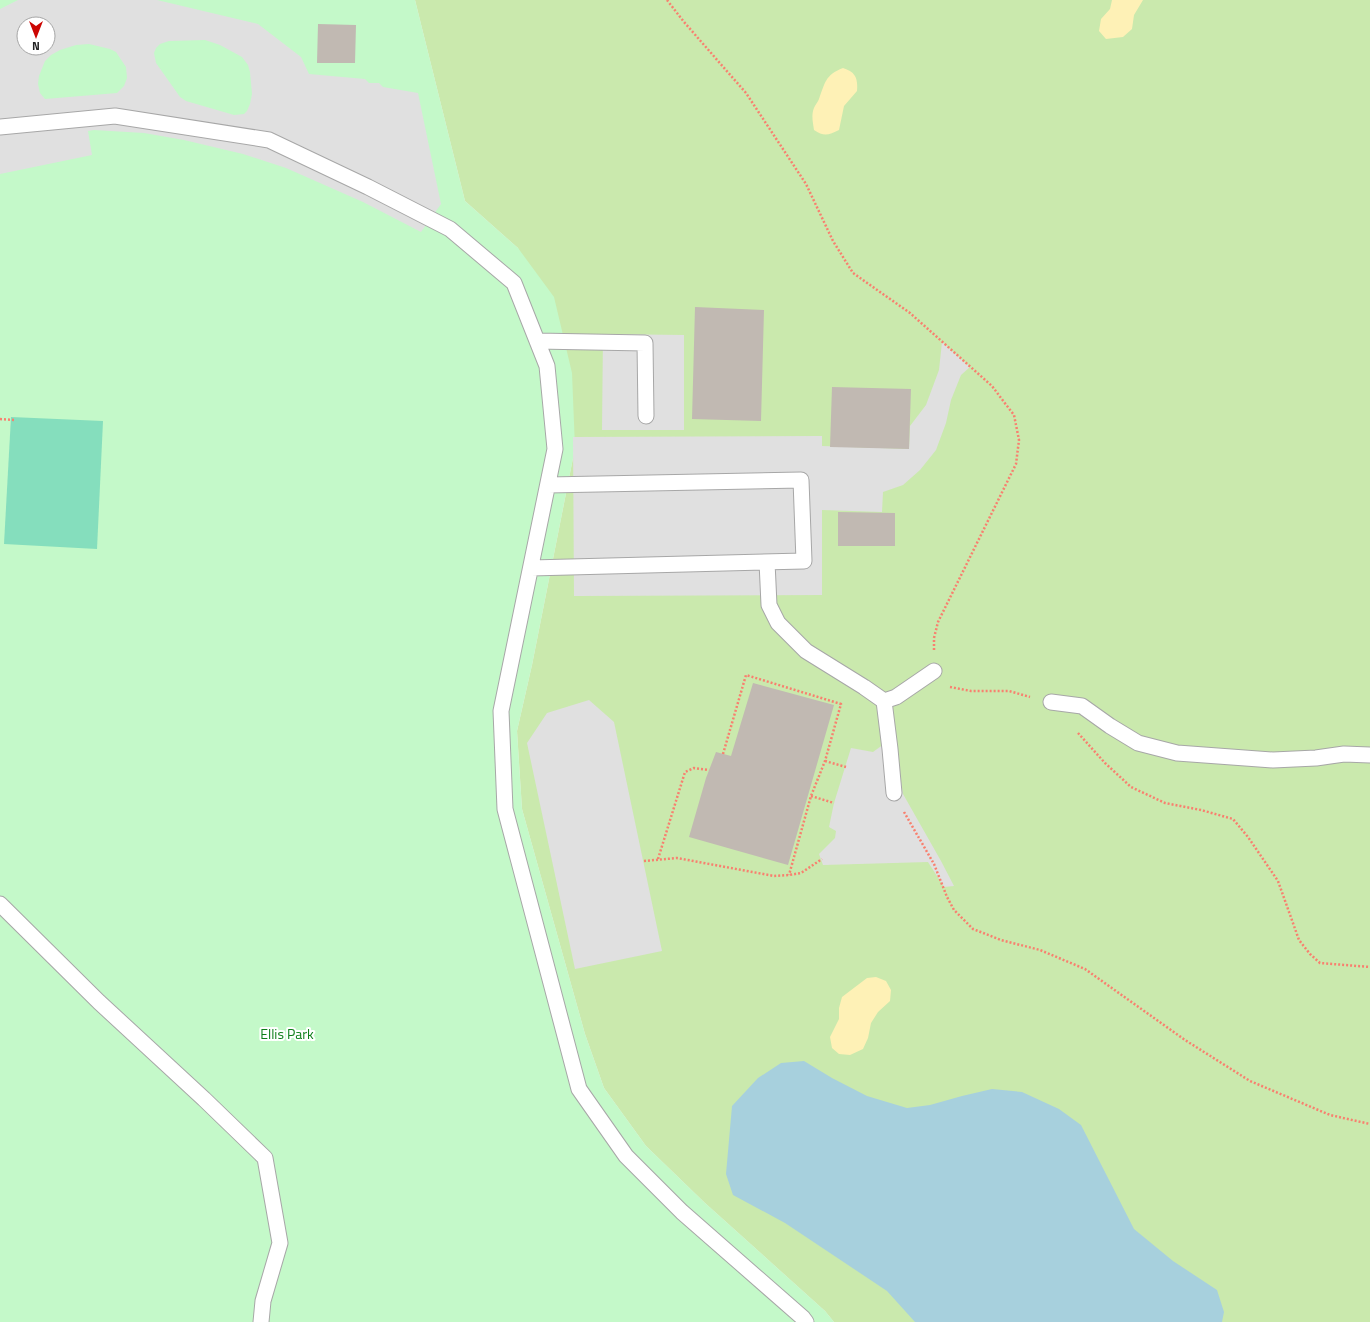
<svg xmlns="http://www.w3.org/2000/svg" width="1370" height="1322" viewBox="0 0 1370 1322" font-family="'Titillium Web',sans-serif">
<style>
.grass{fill:#cae9ad}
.sand{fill:#fef1b6}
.park{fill:#c4f9c9;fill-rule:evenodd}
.pitch{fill:#85debd}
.parking{fill:#e0e0e0;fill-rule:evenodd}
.water{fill:#a7d0dd}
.building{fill:#c1b9b2}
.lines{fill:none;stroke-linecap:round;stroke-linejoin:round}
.lane-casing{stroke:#a7a7a7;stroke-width:17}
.path{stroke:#f8806f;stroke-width:2.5;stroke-dasharray:2 2;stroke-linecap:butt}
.lane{stroke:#fff;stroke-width:15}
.labels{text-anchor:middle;stroke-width:4;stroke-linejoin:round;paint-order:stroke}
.park-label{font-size:14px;fill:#0d7e18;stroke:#fff}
</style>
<rect width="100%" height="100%" fill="#f0ede6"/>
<path class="grass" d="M415,0H1370V1322H834L825,1311L705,1203L646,1146L604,1088L585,1034L522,809L517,731L532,665L575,448L518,248L465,201Z"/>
<path class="sand" d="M1112,0H1143L1134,15L1132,29L1123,37L1106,39L1099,31L1101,19L1110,9Z
M843,68C856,72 858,79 857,91L844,106L839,130C829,135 824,137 814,130C813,123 811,115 814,108C815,105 818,102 819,99C825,83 825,75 843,68Z
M876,977L886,981L891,990L890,1001L878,1012L871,1023L868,1038L863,1049L850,1055L839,1054L832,1048L830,1037L839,1019V1008L842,997L867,978Z"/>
<path class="park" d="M0,0H415L465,201L518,248L554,297L572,373L575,448L532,665L517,731L522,809L585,1034L604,1088L646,1146L705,1203L825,1311L834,1322H0ZM24,24H48V48H24Z"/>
<path class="pitch" d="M11,417L103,421L97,549L4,544Z"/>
<path class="parking" d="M18,0H157L258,24L301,57L309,74L365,79L369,83H379L383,87L418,93L441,204L421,232L363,202L286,168L243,154L184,140L144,133L94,130L88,131L92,155L0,174V9ZM24,24H48V48H24ZM205,40L220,45L242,57L248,65L250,72L252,94L250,104L247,111L244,114L234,115L186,101L180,97L156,63L154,53L156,48L160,44L169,41ZM89,44L110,49L116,52L126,67L127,78L124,86L117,93L45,99L40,93L38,84L39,76L45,61L51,55L60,50L76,45Z
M603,334L684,335V430H602Z
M942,342L970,367L961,375L951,400L946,423L936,450L920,470L903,485L883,492L882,512L822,510V595L574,596L573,437L822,436V446L909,449L910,426L926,405L939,370Z
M589,700L614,722L662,951L575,969L527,743L547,713Z
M895,743L903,794L941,861L954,886L944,887L928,862L823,865L819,854L835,838L836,831L829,827L834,803L851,748L873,752L884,744Z"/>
<path class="water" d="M804,1061L832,1078L867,1096L907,1108L930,1105L962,1096L992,1089L1022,1092L1059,1109L1081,1125L1134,1229L1173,1261L1217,1290L1224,1312L1222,1322H915L887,1291L785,1223L733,1195L726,1174L732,1106L758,1078L781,1063Z"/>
<path class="building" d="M318,24L356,25L355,63H317Z
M695,307L764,310L761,421L692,419Z
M832,387L911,389L909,449L830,447Z
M838,512L895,513V546H838Z
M753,683L834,705L788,865L689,837L706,778L716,752L731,756Z"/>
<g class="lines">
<defs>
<path id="lane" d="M0,127L115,116L269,140L368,187L450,229L514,283L547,366L555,449L501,711L505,809L579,1089L626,1156L682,1212L803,1318L806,1322
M537,341L645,343L646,416
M767,562L769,605L778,623L806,651L864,687L884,701
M531,568L804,561L801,480L548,485
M1051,702L1082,706L1110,726L1138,743L1177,753L1273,760L1316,758L1344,754L1370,755
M894,793L890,749L884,701L896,697L934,671
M0,904L99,1002L204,1099L265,1158L280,1243L263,1301L261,1322"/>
</defs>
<use href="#lane" class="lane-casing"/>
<path class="path" d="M667,0L684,22L746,93L806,184L833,241L853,273L910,313L992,386L1004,402L1014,415L1019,440L1016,464L938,622L934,638V650
M0,419L15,420
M950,687L971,691H1009L1030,697
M1078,733L1105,763L1131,787L1165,803L1201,810L1233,819L1248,837L1278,881L1299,940L1310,954L1320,963L1370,967
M723,754L746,675L841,704L825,761L811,796L789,875
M825,761L846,767
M811,796L834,803
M904,812L934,864L947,897L954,910L973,929L1001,940L1040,950L1085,969L1185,1040L1250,1081L1330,1115L1370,1124
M658,859L685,772L694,768L709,770
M644,861L677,858L774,876L789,875L801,873L822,859"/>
<use href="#lane" class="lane"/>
</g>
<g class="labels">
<g class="park-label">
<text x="287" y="1039">Ellis Park</text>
</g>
</g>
<g transform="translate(36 36) rotate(180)"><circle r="19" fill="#ffffff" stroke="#a6a6a6"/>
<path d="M0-3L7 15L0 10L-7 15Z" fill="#cc0603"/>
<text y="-6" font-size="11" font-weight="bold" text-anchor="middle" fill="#202020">N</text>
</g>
</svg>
